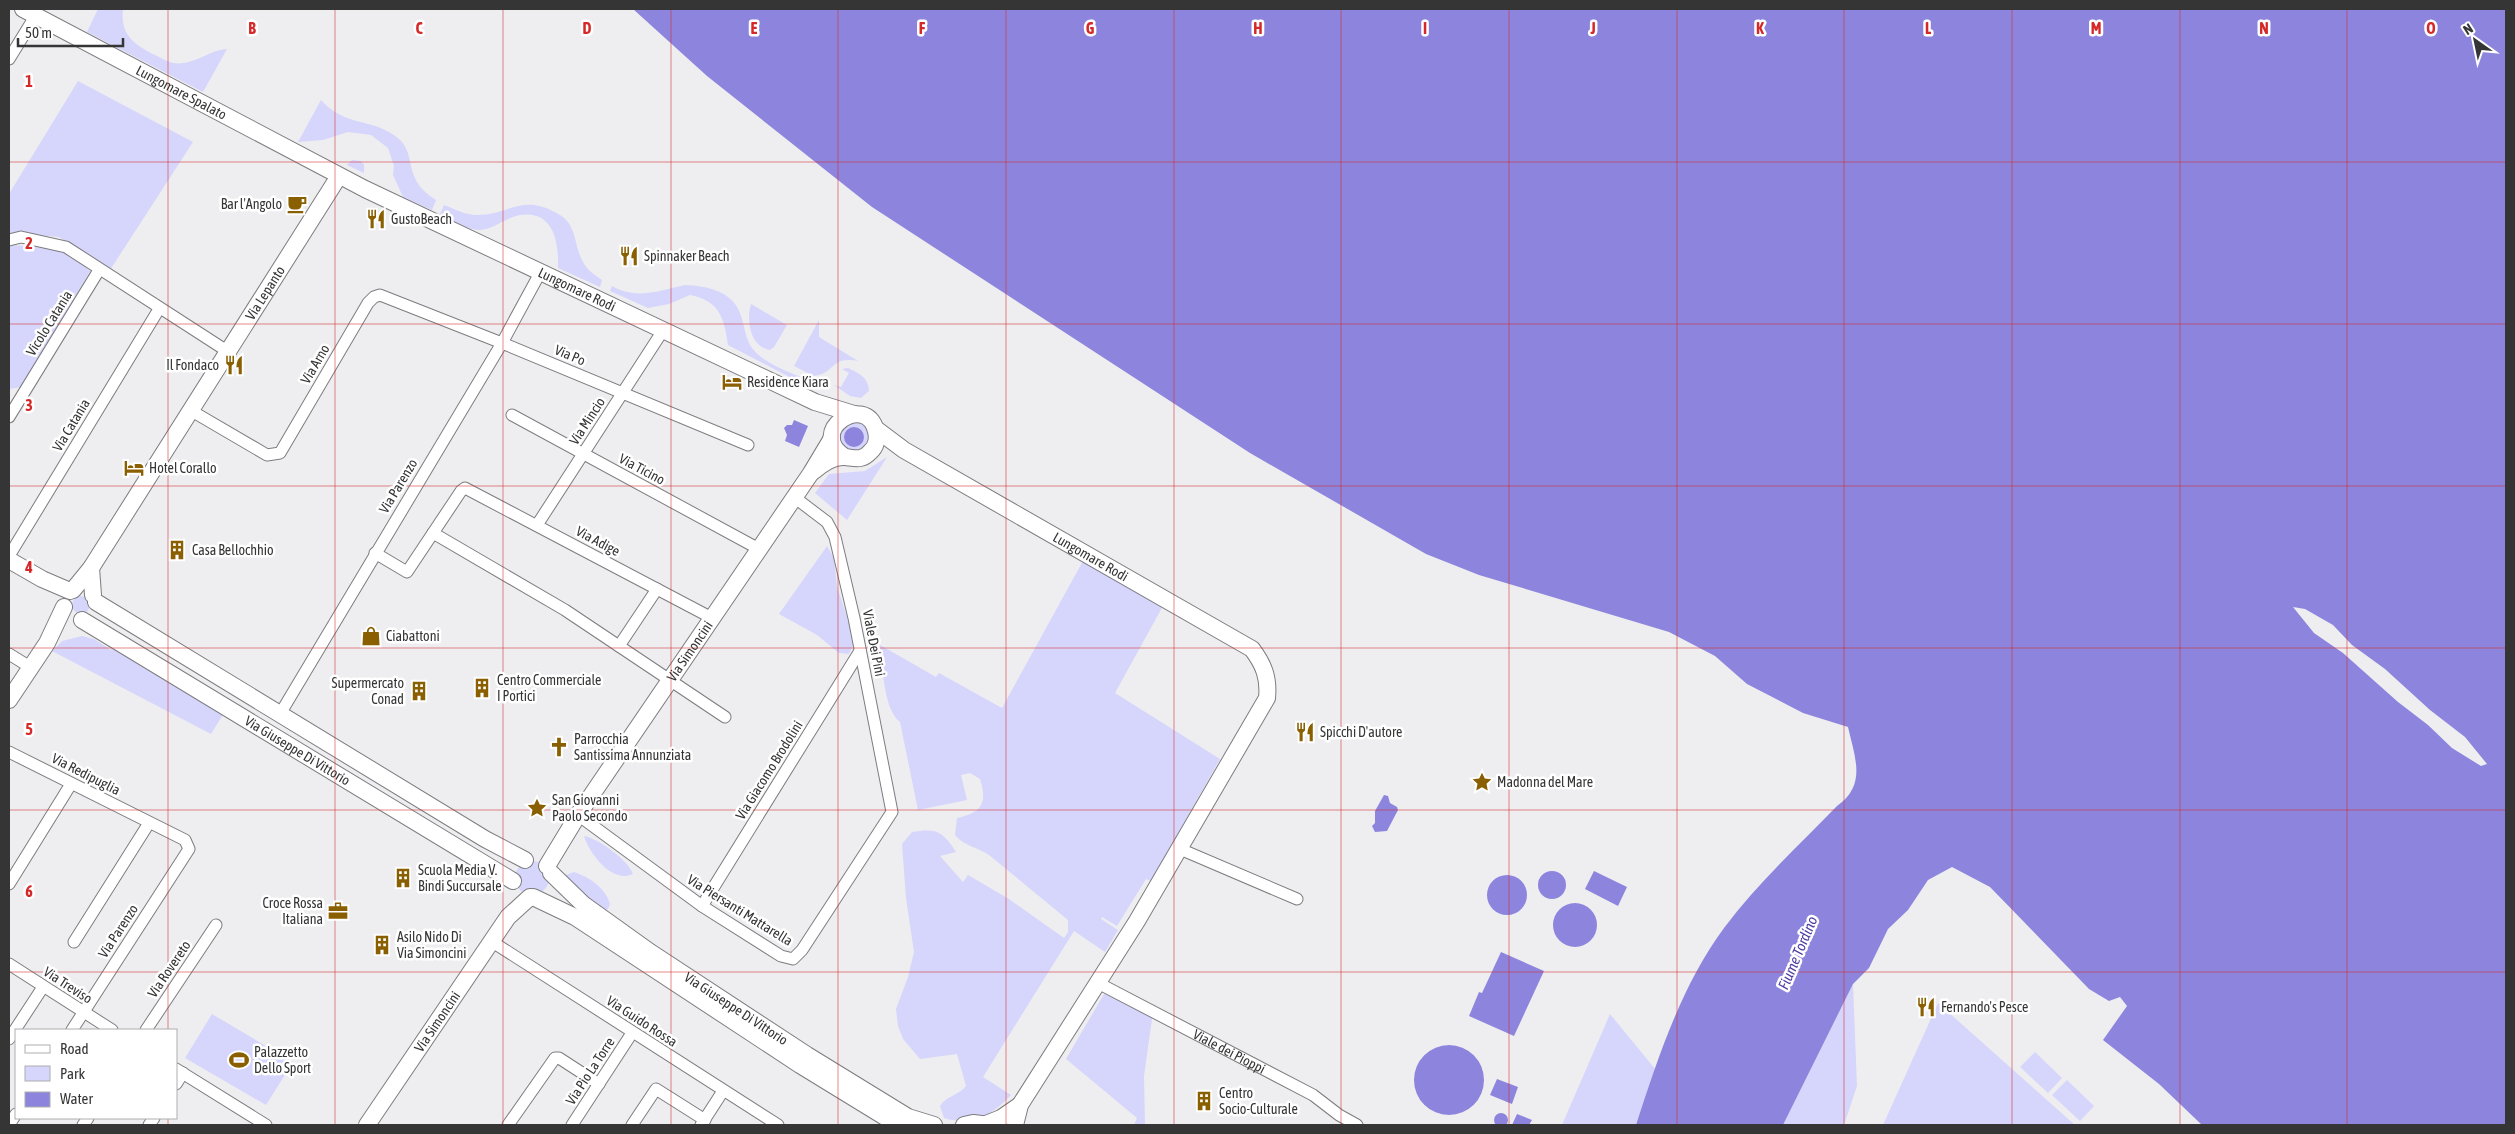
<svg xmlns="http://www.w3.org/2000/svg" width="2515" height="1134" viewBox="0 0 2515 1134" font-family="'Asap Condensed',sans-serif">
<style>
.green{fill:#d6d5fb}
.water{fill:#8d85dd}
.pier{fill:#eeeef1}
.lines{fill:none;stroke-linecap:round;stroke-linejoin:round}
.street-casing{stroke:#7d7d80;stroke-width:13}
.secondary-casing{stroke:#7d7d80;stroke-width:18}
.street{stroke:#fff;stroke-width:11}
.secondary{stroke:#fff;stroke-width:16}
.grid{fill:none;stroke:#d62828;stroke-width:1;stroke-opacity:0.55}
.labels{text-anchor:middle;stroke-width:5;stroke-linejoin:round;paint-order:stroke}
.street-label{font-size:14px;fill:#353536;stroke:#fff}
.poi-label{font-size:14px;fill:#353536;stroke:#fff;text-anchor:start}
.water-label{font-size:15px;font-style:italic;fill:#4f3ca3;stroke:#fff}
.grid-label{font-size:16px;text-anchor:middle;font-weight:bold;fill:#d62828;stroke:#fff;stroke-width:5;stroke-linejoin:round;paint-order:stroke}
</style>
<rect width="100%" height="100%" fill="#eeeef1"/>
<path class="green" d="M98,9H123C120,35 134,44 155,55C165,60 172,65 184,63C199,61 211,50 227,49L203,92L87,32Z
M78,81L193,142L110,270L59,237L9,233V194Z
M321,100C345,128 374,117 399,139C411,150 409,165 415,178C419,188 427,194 436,200L432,210L403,197L393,175L394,166L388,148L371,135L348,132L323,140L298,142Z
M352,160L361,161L364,165V173L347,165Z
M444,205C455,209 465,215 477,215C510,215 522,192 560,215C577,225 574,246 583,262C587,270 595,275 602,280L600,287L558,268C559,243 554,210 520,215C505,218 494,229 480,230C466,230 452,220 440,214Z
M9,245C45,247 62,246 90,271L22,387L9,389Z
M685,285C707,286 734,291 741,316C745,327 745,338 752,348C765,365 793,373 812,382L809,387L728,345C724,318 720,301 690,295L669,304L648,308L610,291L612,286C637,300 658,291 685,285Z
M751,304L787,325L774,347L770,350C750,347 746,320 751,304Z
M819,320V337L858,361C829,356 837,373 814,376L794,366Z
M848,368C859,373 869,378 869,391L861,398L850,396L834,385L841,387L849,373L842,369Z
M840 436a14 14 0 1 1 28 0a14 14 0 1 1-28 0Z
M887,457L847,520L815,493L829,474L865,471Z
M827,546L834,558L837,587L855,641L849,654L839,653L817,635L779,614Z
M1083,561L1163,606L1115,693L1220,759L1151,881L1146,879L1117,926L1102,917L1101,919L1118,930L1105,952L1074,931L983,1077L1011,1095C993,1115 971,1126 944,1118L940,1106C947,1095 958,1096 966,1086L957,1054L920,1059L903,1039L898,1026L896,1009L908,977L914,952L906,898L902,844L912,832C936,828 943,831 956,852L940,856L963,882L968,875L1009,899L1064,938L1068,932V920L989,855C977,847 964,846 955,835L957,818C981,813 988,804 980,779L970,773L961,775L967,800L918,810L900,722C883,709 883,666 880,645L936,677L939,673L1002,708Z
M72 605a9 9 0 1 1 18 0a9 9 0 1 1-18 0Z
M82,636L94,639L111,650L114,646L224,713L211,734L52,651L62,641Z
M584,836C598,838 629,861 633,874C612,884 589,853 584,836Z
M515 878a17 17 0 1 1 34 0a17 17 0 1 1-34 0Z
M574,872C589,877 606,888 610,904L608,909L602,911L563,876Z
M1853,984L1857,1086L1844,1125H1783Z
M1107,989L1153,1012L1144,1076L1145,1125H1134L1137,1118L1066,1059Z
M1938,1003L2075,1125H1883Z
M212,1014L293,1062L266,1105L185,1058Z
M1610,1014L1656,1070L1636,1125H1562Z
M2035,1052L2062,1078L2048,1093L2020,1067Z
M2067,1080L2094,1106L2080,1121L2052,1095Z"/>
<path class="water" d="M633,9H2506V1125H2202L2159,1084L2103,1040L2127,1006L2120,997L2109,1001L2089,989L1990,887L1952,867L1928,880L1908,910L1888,929L1869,968L1853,984L1783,1125H1636C1658,1058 1681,986 1724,928C1757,884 1798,846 1837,806C1867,785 1855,758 1848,727L1803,713L1747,684L1715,656L1669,632L1479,575L1426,554L1250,453L872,207L707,76Z
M794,420L808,426L799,447L785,441L787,435L784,428L787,425H792Z
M844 437a10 10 0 1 1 20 0a10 10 0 1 1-20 0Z
M1384,795L1388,796L1390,803L1397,807L1398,810L1387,831L1375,832L1372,826L1375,823V811Z
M1594,871L1627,887L1618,906L1585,889Z
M1538 885a14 14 0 1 1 28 0a14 14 0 1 1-28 0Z
M1487 895a20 20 0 1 1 40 0a20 20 0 1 1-40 0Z
M1553 925a22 22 0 1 1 44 0a22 22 0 1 1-44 0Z
M1501,952L1544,971L1514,1036L1469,1016L1479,992L1482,993Z
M1414 1080a35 35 0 1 1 70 0a35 35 0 1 1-70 0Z
M1497,1079L1518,1087L1512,1104L1490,1095Z
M1494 1120a7 7 0 1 1 14 0a7 7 0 1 1-14 0Z
M1517,1114L1532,1120L1529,1125H1512Z"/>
<path class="pier" d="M2293,607L2305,609L2333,625L2352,645L2385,669L2430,710L2465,737L2487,764L2481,766L2452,748L2428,725L2398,702L2343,653L2314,633Z"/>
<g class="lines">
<defs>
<g id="street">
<path d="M9,59L36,15"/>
<path d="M9,240L21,237L66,247L227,351"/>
<path d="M190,410L267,455L280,453L368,303L374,297L380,295L502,343L748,445"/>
<path d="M512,415L759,549"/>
<path d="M9,417L99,270"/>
<path d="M537,525L662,332"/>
<path d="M433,533L565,610L725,717"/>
<path d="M375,553L407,572L461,491L465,488L712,618"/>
<path d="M9,556L159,309"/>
<path d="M619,646L657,589"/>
<path d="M9,654L30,667"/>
<path d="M280,714L502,343L540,273"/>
<path d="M9,752L185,840L189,849L72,1030"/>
<path d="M578,815L702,906L781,956L793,959L802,950L892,812L854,618L835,537L827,522L794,497"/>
<path d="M1180,849L1297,899"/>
<path d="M9,884L71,784"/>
<path d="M702,906L860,651"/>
<path d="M491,941L778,1125"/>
<path d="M74,942L149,823"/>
<path d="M9,964L112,1030"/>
<path id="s1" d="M1098,983L1313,1095L1339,1115L1357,1125"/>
<path d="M146,1030L216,925"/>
<path d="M9,1039L43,987"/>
<path d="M176,1069L266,1125"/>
<path d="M176,1084L183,1073"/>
<path d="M9,1125L16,1114"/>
<path d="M83,1125L88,1118"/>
<path d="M149,1125L154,1118"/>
<path d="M508,1125L555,1058H559L599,1084"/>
<path d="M572,1125L632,1033"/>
<path d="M632,1125L656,1089L705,1120"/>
<path d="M701,1125L723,1091"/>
</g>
<g id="secondary">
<path id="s2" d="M23,9L365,189L815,402L854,414"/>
<path id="s3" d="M876,429L904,450L1252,649C1264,665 1269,678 1267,698L1137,921L1020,1105L1015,1125"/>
<path d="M814,471C822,464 834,456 845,457C855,458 862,461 870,452C876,447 878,439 876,431C866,391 805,432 845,457"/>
<path d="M9,560L42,579L70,591"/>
<path d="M91,568L93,595"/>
<path id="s4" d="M73,590L91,568L339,176"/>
<path d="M96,602L485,839L525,860"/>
<path id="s5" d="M82,620L513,881"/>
<path d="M9,700L47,643L64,607"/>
<path id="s6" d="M547,866L578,815L811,473L832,438"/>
<path id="s7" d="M551,873L583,904L650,952L807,1055L908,1117L934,1125"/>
<path d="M533,897L575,917L800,1065L898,1125"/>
<path d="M986,1124L1001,1118L1020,1105"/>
<path id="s8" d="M367,1125L508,917L530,897"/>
<path d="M964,1125L973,1123L990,1125"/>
</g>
</defs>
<use href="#street" class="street-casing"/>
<use href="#secondary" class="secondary-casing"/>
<use href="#street" class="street"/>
<use href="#secondary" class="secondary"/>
</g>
<path class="grid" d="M168,9V1030M335,9V1125M503,9V1125M671,9V1125M838,9V1125M1006,9V1125M1174,9V1125M1341,9V1125M1509,9V1125M1677,9V1125M1844,9V1125M2012,9V1125M2180,9V1125M2347,9V1125M9,162H2506M9,324H2506M9,486H2506M9,648H2506M9,810H2506M9,972H2506M168,1118V1125"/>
<defs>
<symbol id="cafe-bare" viewBox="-9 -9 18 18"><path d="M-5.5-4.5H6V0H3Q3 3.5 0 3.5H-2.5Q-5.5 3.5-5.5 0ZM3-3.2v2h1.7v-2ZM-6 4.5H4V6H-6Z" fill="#895f00" stroke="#fff" stroke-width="2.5" paint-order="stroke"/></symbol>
<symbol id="restaurant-bare" viewBox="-9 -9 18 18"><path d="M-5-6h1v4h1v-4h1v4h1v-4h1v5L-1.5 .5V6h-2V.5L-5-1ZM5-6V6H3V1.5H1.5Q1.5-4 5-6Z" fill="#895f00" stroke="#fff" stroke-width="2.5" paint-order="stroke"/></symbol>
<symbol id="hotel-bare" viewBox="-9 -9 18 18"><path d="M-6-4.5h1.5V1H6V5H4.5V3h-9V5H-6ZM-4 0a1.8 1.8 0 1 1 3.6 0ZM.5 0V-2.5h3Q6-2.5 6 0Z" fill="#895f00" stroke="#fff" stroke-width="2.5" paint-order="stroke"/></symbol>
<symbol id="building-bare" viewBox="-9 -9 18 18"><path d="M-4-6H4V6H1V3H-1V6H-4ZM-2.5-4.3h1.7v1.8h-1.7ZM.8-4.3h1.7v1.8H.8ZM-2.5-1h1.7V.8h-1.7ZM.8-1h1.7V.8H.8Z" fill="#895f00" stroke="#fff" stroke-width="2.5" paint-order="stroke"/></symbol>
<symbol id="shop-bare" viewBox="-9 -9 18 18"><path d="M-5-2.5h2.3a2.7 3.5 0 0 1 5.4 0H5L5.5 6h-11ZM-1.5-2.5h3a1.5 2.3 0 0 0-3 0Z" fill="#895f00" stroke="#fff" stroke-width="2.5" paint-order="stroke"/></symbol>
<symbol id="church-bare" viewBox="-9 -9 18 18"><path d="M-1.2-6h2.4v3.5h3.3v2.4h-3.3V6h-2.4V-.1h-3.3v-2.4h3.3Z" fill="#895f00" stroke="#fff" stroke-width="2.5" paint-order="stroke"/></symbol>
<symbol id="sight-bare" viewBox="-9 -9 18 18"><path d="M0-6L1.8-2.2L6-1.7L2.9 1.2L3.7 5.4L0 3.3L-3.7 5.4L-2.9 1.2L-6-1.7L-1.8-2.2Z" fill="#895f00" stroke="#fff" stroke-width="2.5" paint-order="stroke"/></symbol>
<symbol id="office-bare" viewBox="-9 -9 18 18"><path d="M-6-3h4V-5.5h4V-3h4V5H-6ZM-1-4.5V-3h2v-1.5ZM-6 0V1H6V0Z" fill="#895f00" stroke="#fff" stroke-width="2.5" paint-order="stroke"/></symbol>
<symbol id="stadium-bare" viewBox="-9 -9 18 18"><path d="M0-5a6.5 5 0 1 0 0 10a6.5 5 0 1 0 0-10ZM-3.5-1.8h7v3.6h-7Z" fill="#895f00" stroke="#fff" stroke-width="2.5" paint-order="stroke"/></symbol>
</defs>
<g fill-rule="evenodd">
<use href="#cafe-bare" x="283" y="190" width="28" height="28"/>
<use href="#restaurant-bare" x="362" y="205" width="28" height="28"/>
<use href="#restaurant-bare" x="615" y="242" width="28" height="28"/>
<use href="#restaurant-bare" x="220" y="351" width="28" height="28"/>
<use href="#hotel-bare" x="718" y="368" width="28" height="28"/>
<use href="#hotel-bare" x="120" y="454" width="28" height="28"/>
<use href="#building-bare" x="163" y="536" width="28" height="28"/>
<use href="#shop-bare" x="357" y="622" width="28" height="28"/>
<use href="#building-bare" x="468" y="674" width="28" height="28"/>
<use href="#building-bare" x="405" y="677" width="28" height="28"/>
<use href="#restaurant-bare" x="1291" y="718" width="28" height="28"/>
<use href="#church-bare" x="545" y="733" width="28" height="28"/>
<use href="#sight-bare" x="1468" y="768" width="28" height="28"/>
<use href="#sight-bare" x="523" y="794" width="28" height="28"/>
<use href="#building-bare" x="389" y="864" width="28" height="28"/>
<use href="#office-bare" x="324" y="897" width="28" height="28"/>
<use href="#building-bare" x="368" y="931" width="28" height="28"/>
<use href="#restaurant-bare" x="1912" y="993" width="28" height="28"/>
<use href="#stadium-bare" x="225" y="1046" width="28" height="28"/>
<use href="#building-bare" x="1190" y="1087" width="28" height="28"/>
</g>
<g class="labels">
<g class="street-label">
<text dy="5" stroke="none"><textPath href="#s2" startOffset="179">Lungomare Spalato</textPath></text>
<text dy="5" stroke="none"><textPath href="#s2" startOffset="621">Lungomare Rodi</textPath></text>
<text dy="5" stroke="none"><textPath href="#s4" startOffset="354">Via Lepanto</textPath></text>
<text transform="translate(49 323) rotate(-58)" y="5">Vicolo Catania</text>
<text transform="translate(570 355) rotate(23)" y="5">Via Po</text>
<text transform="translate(315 364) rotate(-60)" y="5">Via Arno</text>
<text transform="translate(587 421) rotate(-57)" y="5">Via Mincio</text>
<text transform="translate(71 425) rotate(-59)" y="5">Via Catania</text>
<text transform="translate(642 469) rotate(28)" y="5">Via Ticino</text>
<text transform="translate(398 486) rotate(-59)" y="5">Via Parenzo</text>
<text transform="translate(598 541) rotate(28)" y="5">Via Adige</text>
<text dy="5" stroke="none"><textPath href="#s3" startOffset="250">Lungomare Rodi</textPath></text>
<text transform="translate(874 643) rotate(79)" y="5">Viale Dei Pini</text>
<text dy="5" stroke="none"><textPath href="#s6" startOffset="258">Via Simoncini</textPath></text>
<text dy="5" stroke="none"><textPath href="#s5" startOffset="252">Via Giuseppe Di Vittorio</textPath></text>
<text transform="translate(769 770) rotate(-58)" y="5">Via Giacomo Brodolini</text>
<text transform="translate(86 774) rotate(27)" y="5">Via Redipuglia</text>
<text transform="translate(740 910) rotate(32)" y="5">Via Piersanti Mattarella</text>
<text transform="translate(118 931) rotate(-57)" y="5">Via Parenzo</text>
<text transform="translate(169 969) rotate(-56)" y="5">Via Rovereto</text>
<text transform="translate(68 985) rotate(33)" y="5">Via Treviso</text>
<text dy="5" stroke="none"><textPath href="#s7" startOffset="230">Via Giuseppe Di Vittorio</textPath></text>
<text dy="5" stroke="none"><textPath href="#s8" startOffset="125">Via Simoncini</textPath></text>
<text transform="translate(642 1021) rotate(33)" y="5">Via Guido Rossa</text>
<text dy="5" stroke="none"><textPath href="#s1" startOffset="148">Viale dei Pioppi</textPath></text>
<text transform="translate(590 1071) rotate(-57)" y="5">Via Pio La Torre</text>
</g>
<g class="poi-label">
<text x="282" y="209" text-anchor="end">Bar l'Angolo</text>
<text x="391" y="224">GustoBeach</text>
<text x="644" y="261">Spinnaker Beach</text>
<text x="219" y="370" text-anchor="end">Il Fondaco</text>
<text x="747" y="387">Residence Kiara</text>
<text x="149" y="473">Hotel Corallo</text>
<text x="192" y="555">Casa Bellochhio</text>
<text x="386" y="641">Ciabattoni</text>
<text x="497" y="685">Centro Commerciale<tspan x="497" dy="16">I Portici</tspan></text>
<text x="404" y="688" text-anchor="end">Supermercato<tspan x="404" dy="16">Conad</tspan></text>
<text x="1320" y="737">Spicchi D'autore</text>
<text x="574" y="744">Parrocchia<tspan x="574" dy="16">Santissima Annunziata</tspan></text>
<text x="1497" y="787">Madonna del Mare</text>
<text x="552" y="805">San Giovanni<tspan x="552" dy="16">Paolo Secondo</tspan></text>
<text x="418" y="875">Scuola Media V.<tspan x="418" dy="16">Bindi Succursale</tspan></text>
<text x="323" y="908" text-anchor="end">Croce Rossa<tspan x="323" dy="16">Italiana</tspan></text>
<text x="397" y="942">Asilo Nido Di<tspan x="397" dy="16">Via Simoncini</tspan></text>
<text x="1941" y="1012">Fernando's Pesce</text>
<text x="254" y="1057">Palazzetto<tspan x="254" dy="16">Dello Sport</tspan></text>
<text x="1219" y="1098">Centro<tspan x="1219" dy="16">Socio-Culturale</tspan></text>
</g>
<g class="water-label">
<text transform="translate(1798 953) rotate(-67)" y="5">Fiume Tordino</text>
</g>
</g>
<g class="grid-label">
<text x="252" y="34">B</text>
<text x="419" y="34">C</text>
<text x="587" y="34">D</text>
<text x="754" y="34">E</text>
<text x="922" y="34">F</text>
<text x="1090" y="34">G</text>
<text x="1258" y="34">H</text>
<text x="1425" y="34">I</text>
<text x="1593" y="34">J</text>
<text x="1760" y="34">K</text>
<text x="1928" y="34">L</text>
<text x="2096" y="34">M</text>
<text x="2264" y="34">N</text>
<text x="2431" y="34">O</text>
<text x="29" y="87">1</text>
<text x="29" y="249">2</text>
<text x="29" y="411">3</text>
<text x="29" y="573">4</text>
<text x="29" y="735">5</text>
<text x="29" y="897">6</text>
</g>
<rect width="2515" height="1134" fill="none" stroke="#353536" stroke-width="20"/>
<rect x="15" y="1029" width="162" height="90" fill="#ffffff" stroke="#aeaeaf"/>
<rect x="25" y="1045" width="25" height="8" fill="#ffffff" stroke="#aeaeaf"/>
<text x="60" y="1054" font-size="15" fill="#353536">Road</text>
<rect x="25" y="1066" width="25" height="15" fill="#d6d5fb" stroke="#aeaeaf"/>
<text x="60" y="1079" font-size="15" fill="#353536">Park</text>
<rect x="25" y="1092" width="25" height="15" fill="#8d85dd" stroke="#aeaeaf"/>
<text x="60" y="1104" font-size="15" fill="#353536">Water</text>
<g transform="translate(2475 40) rotate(327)" stroke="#ffffff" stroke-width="4" paint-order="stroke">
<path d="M0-4L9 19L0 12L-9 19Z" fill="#353536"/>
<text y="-8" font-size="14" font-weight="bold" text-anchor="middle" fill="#353536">N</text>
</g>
<path d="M18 38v8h105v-8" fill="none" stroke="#353536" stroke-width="2.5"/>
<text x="25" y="38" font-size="15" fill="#353536" stroke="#ffffff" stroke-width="4" paint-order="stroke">50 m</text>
</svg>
